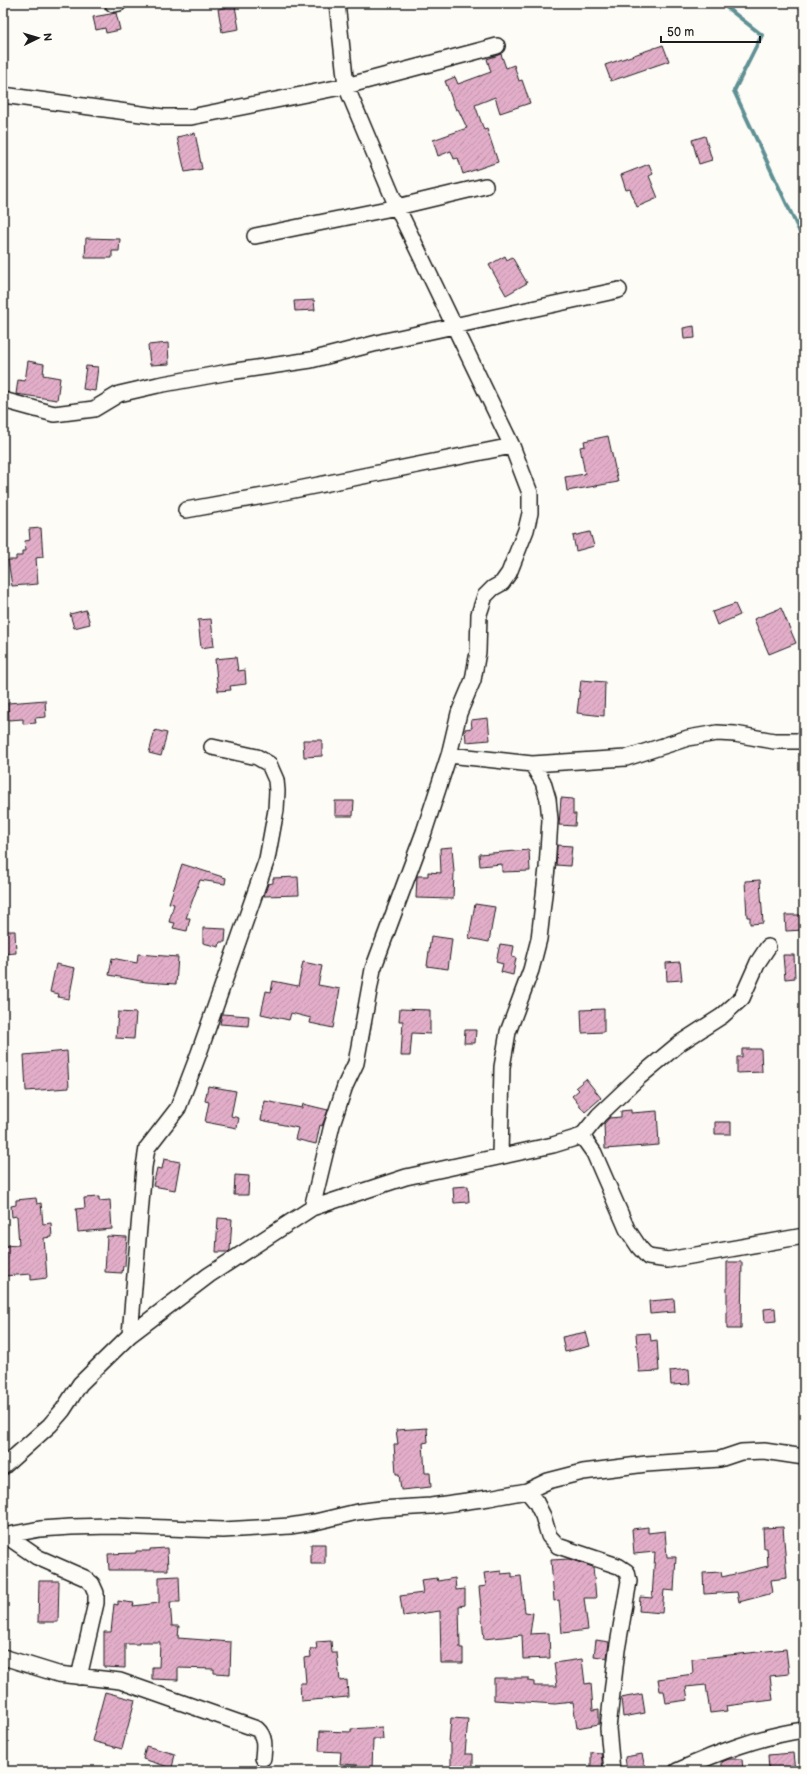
<svg xmlns="http://www.w3.org/2000/svg" width="807" height="1774" viewBox="0 0 807 1774" font-family="'Balsamiq Sans',sans-serif">
<style>
.lines{fill:none;stroke-linecap:round;stroke-linejoin:round}
.stream{stroke:#5f9093;stroke-width:4}
.building{fill:url(#building-hatch);stroke:#1c1c1c}
.minor-casing{stroke:#1c1c1c;stroke-width:18}
.minor{stroke:#fdfcf7;stroke-width:15}
</style>
<defs>
<pattern id="building-hatch" width="6" height="6" patternUnits="userSpaceOnUse"><rect width="6" height="6" fill="#e2adc8"/><path d="M-1 1l2-2M0 6l6-6M5 7l2-2" fill="none" stroke="#c194ab"/></pattern>
</defs>
<rect width="100%" height="100%" fill="#fdfcf7"/>
<filter id="ink" filterUnits="userSpaceOnUse"><feTurbulence type="fractalNoise" baseFrequency=".025" numOctaves="2"/><feDisplacementMap in="SourceGraphic" scale="8" xChannelSelector="R" yChannelSelector="G"/><feConvolveMatrix kernelMatrix="1 2 1 2 8 2 1 2 1" color-interpolation-filters="sRGB"/></filter>
<g filter="url(#ink)">
<g class="lines">
<path class="stream" d="M721,3L762,35L734,91L804,241"/>
</g>
<path class="building" d="M235,6L239,29L222,32L218,9Z
M116,13L120,30L106,33L105,28L96,30L93,17Z
M663,45L669,61L611,81L605,65Z
M501,54L506,68L514,65L519,81L522,80L530,103L500,113L495,97L475,105L484,130L487,129L498,162L463,174L458,158L454,159L451,151L438,156L433,140L467,128L458,109L456,110L445,81L455,77L458,84L491,72L487,59Z
M195,133L202,169L185,172L177,137Z
M705,136L712,160L699,164L692,140Z
M649,164L653,174L649,176L658,198L637,207L630,189L626,190L621,175Z
M86,238L120,239L119,251H112V258H85Z
M505,256L507,260L512,257L527,283L506,295L489,265Z
M314,300L315,310L295,311L294,301Z
M694,326L695,338L684,339L683,328Z
M168,343L169,364L150,365L148,345Z
M28,361L44,364L43,375L60,378L57,400L16,394L18,380L25,381Z
M86,366L98,367L95,391L83,389Z
M608,436L618,482L567,491L565,477L585,474L580,447L585,446L584,441Z
M41,528L43,557L36,558L38,584L12,586L8,560H16V556H22V551H26L25,541L30,540L29,529Z
M590,532L594,546L576,551L573,536Z
M735,604L740,615L717,625L712,612Z
M781,608L796,643L769,654L754,619Z
M86,610L90,624L74,628L70,614Z
M211,619L214,646L201,648L198,620Z
M236,657L238,671L245,670L246,684L230,686L231,690L218,691L215,659Z
M581,680L605,682L604,716L577,713Z
M45,700L46,717L35,718L36,723L23,724V719L9,720L8,703Z
M488,718L490,740L466,742L465,729L472,728L471,720Z
M155,730L167,733L161,756L149,753Z
M303,740H322V756L304,757Z
M561,798L573,799V814H576L575,826L559,825Z
M335,801H354L353,816H335Z
M557,845L572,846L570,866L556,865Z
M452,847L454,872L453,899L416,898L417,876H428V872L441,873L440,848Z
M529,850L530,871L502,872V864L480,866L479,854Z
M182,864L226,878L225,884L200,880L186,918H190L187,931L173,928L175,923L169,922L174,904L169,903Z
M298,877L299,895L264,896L268,884L273,883V878Z
M760,880L763,923L750,924V917H747L745,881Z
M475,904L495,907L489,942L469,938Z
M785,915H802L803,930L786,931Z
M203,928L226,929L225,942H220L219,947L203,943Z
M5,931H15L16,953L4,954L3,937H5Z
M431,936L452,939L448,969L427,966Z
M500,944L514,946L512,957L516,958L513,975L501,972L503,964L496,962Z
M138,954L178,957L176,984L146,982L109,975L112,958L137,963Z
M783,955H794L795,978L785,979Z
M303,962L322,966L318,985L340,989L333,1028L310,1023L311,1018L291,1013L289,1020L261,1014L266,991L271,992L273,981L298,986Z
M680,962L682,980L667,981L666,963Z
M56,964L75,968L69,999L58,997L59,994L50,992Z
M400,1009L430,1010V1034L412,1033L410,1056H401L403,1021H399Z
M604,1009V1032L582,1033L581,1010Z
M118,1012L136,1013L134,1039L116,1038Z
M222,1014L249,1016L248,1026L220,1024Z
M465,1030H476L475,1043H464Z
M742,1049H761L762,1072L737,1073V1057H742Z
M67,1051L69,1088L26,1091L24,1055Z
M586,1079L601,1098L585,1112L572,1096L579,1090L576,1087Z
M208,1086L236,1091L231,1116L239,1118L237,1128L205,1122L209,1102L205,1101Z
M265,1101L302,1108L303,1104L328,1110L322,1126L320,1125L316,1144L295,1139L298,1128L261,1120Z
M631,1110V1113L657,1111L659,1145L605,1149L604,1124L609,1118L621,1117V1111Z
M715,1122H731V1134H715Z
M164,1159L180,1162L175,1190L153,1186L157,1168L162,1169Z
M235,1175L249,1176L248,1195H234Z
M468,1186L469,1202L454,1203L453,1187Z
M99,1197V1201L110,1200L112,1229L78,1232L76,1209L85,1208L84,1198Z
M36,1198L37,1204L41,1203L43,1224L51,1223L52,1237L44,1238L47,1278L31,1280V1274L3,1276V1246L19,1245L17,1216L12,1217L11,1206L16,1205V1200Z
M218,1218L232,1219L230,1250L228,1252H216Z
M107,1236L127,1237L125,1266H123L122,1273L105,1272Z
M727,1262H742L741,1329H727Z
M674,1299L675,1312L650,1314L649,1301Z
M775,1308L776,1321L765,1322L764,1309Z
M586,1332L590,1346L565,1352L562,1337Z
M650,1333L651,1341L657,1340L659,1371L639,1372L636,1334Z
M689,1369L690,1384L671,1385L670,1371Z
M427,1428L428,1442L423,1443L425,1473H430L431,1487L401,1490L399,1474H396L394,1444H398L396,1430Z
M648,1527V1533L665,1531L667,1557H676L674,1591L664,1590L662,1613L639,1611L640,1597L652,1598L655,1552L634,1554L632,1529Z
M783,1527L787,1578L771,1580L773,1593L739,1602L737,1592L704,1594L703,1573L721,1572L722,1577L768,1566L767,1548H764L763,1528Z
M311,1544H325V1564H311Z
M167,1548L168,1570H109L108,1554L136,1553V1551H150V1549Z
M569,1559L593,1567L596,1598H584L588,1630L562,1633L559,1600L554,1601L551,1560Z
M501,1571V1574L512,1573V1577L521,1576L525,1612L533,1613L530,1634L549,1633L550,1658L523,1659L522,1635L484,1639L479,1587L486,1586L484,1573Z
M179,1576L180,1602H170L172,1626H179L178,1638L231,1642L230,1674L214,1673V1669L178,1668V1680L152,1679V1667H159L160,1642H139V1644H125V1668L104,1667V1632H111L114,1604L118,1605V1601L134,1603L133,1606L159,1603V1577Z
M437,1578L438,1581L455,1578L456,1590L465,1589V1605L459,1606L460,1648H463V1663H441L440,1611L403,1616L400,1596L423,1593L421,1580Z
M39,1581H59L58,1622H38Z
M596,1640L609,1642L607,1658L594,1656Z
M331,1641L332,1653H337L340,1681L347,1680L348,1697L301,1701L300,1683H306L304,1658L311,1657L310,1649H317L316,1642Z
M786,1649L789,1674L770,1676L773,1700L726,1706L727,1711L710,1713L706,1685L686,1687L688,1700L666,1703L664,1691H660L658,1679L693,1674L692,1659Z
M582,1659L585,1684L591,1683L593,1710L599,1709V1724L577,1728L573,1702L555,1704L494,1700V1678H528V1681L534,1682V1686H557L554,1663Z
M105,1692L135,1700L122,1749L92,1741Z
M642,1694L645,1713L623,1717L621,1698Z
M451,1718L468,1719L465,1754H473V1771H451V1743H449Z
M382,1727L383,1739H373L372,1770L358,1769V1765L340,1764L341,1752L319,1751L320,1731L351,1732V1729Z
M146,1746L175,1754L172,1768L143,1759Z
M591,1752L601,1753L603,1769L591,1768Z
M793,1753L795,1771H769L768,1755Z
M642,1754L645,1768L627,1771L625,1757Z
M729,1759H742L743,1771H722V1762Z"/>
<g class="lines">
<defs>
<path id="minor" d="M113,4L119,3
M3,95L163,117H191L346,86L497,46
M255,236L397,207L485,186
M3,400L54,414L94,409L119,394L158,385L229,372L311,360L385,341L619,290
M186,510L269,495L512,446
M449,755L532,764L626,758L688,738L717,733L735,734L774,741H804
M582,1136L599,1115L638,1078L680,1043L722,1016L742,998L758,962L768,947
M500,1156L502,1067L508,1032L531,970L539,939L547,868L550,820L548,799L543,782L532,764
M312,1208L332,1125L345,1086L356,1063L373,969L424,832L449,755L459,713L473,680L478,652L479,614L485,596L493,588L502,583L509,573L526,530L530,513V493L512,446L397,207L346,86L337,3
M130,1335L144,1167L147,1148L178,1108L199,1053L267,859L276,810L277,791L276,780L269,764L257,757L212,747
M3,1467L50,1425L63,1410L80,1384L130,1335L209,1275L312,1208L406,1177L553,1145L582,1136L594,1153L627,1229L639,1247L648,1257L668,1260L804,1236
M527,1491L536,1502L543,1516L549,1536L558,1546L618,1566L627,1572L629,1581L617,1650L608,1728L612,1771
M3,1536L40,1529L71,1527L112,1526L223,1530L290,1526L315,1522L357,1512L380,1509L431,1506L489,1498L527,1491L548,1481L583,1472L646,1464L720,1459L741,1452L764,1451L804,1457
M8,1537L37,1557L85,1578L92,1584L96,1593V1603L79,1677
M3,1657L58,1674L120,1681L257,1729C266,1737 264,1747 263,1758
M677,1771C717,1753 760,1736 804,1730"/>
</defs>
<use href="#minor" class="minor-casing"/>
<use href="#minor" class="minor"/>
</g>
</g>
<rect width="807" height="1774" fill="none" stroke="#fdfcf7" stroke-width="16"/>
<rect x="8" y="8" width="791" height="1758" fill="none" stroke="#1c1c1c" stroke-width="1.5" filter="url(#ink)"/>
<g transform="translate(38 38) rotate(85)" stroke="#fdfcf7" stroke-width="3" paint-order="stroke">
<path d="M0-3L7 15L0 10L-7 15Z" fill="#1c1c1c"/>
<text y="-6" font-size="11" font-weight="bold" text-anchor="middle" fill="#1c1c1c">N</text>
</g>
<path d="M661 36v6h99v-6" fill="none" stroke="#1c1c1c" stroke-width="2"/>
<text x="667" y="36" font-size="12" fill="#1c1c1c" stroke="#fdfcf7" stroke-width="3" paint-order="stroke">50 m</text>
</svg>
